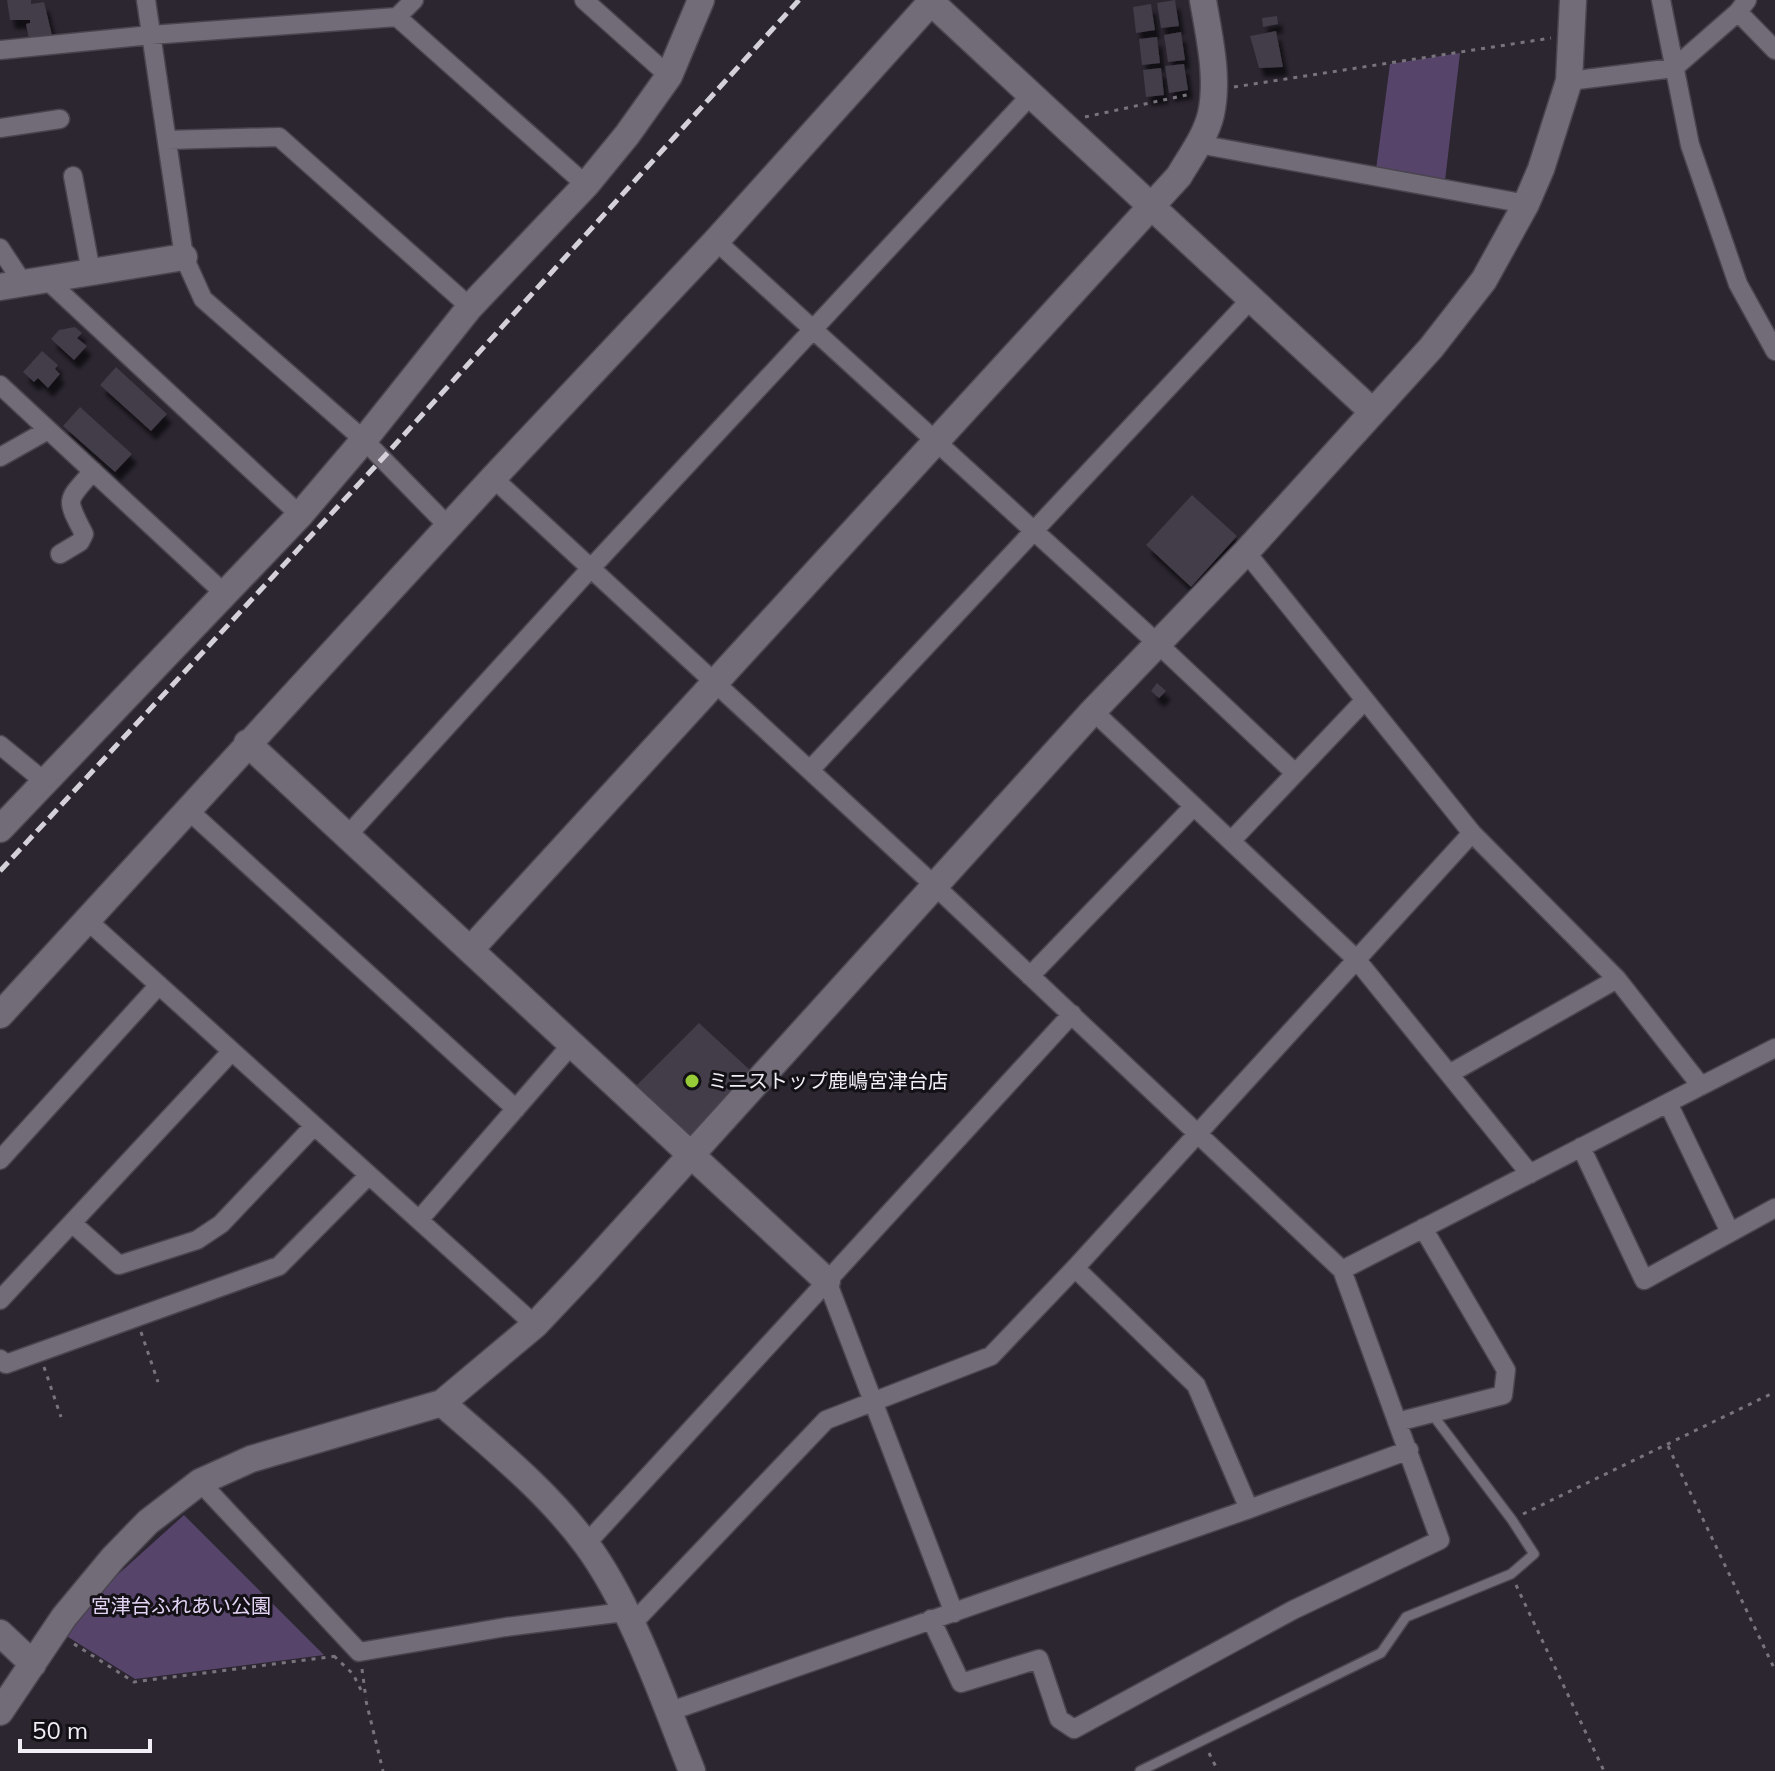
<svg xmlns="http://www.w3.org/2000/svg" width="1775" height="1771" viewBox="0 0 1775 1771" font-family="Mulish,'Noto Sans JP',sans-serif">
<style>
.green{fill:#57446a}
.building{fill:#423c48;filter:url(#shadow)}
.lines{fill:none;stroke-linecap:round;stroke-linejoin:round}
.lane-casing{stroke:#49454e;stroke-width:12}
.street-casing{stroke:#49454e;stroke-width:21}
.secondary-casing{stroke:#49454e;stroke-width:29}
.path{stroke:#78737d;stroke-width:3;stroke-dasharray:4 6;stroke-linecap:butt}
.lane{stroke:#726c79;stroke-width:9}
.street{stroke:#726c79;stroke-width:18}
.secondary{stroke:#726c79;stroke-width:26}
.rail{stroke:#d5d1d9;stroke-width:5;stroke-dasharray:12 6;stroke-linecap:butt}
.poi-dot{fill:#97cc38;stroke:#131115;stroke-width:3}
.labels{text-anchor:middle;stroke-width:6;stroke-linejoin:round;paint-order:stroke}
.poi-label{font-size:20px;fill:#f2eef6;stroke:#131115;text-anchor:start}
.park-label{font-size:20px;fill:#e3d3f5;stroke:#131115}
</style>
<defs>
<filter id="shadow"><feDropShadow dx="5" dy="9" stdDeviation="2" flood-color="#0009"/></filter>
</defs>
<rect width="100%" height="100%" fill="#2c2631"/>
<path class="green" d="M1460,53L1444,189L1375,177L1390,64Z
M184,1515L324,1655L135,1679L65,1635L114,1578Z"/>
<path class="building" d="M7,0H31V4L44,2L52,35L29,39L26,24L30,23V20H10Z
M1175,0L1179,26L1161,28L1157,3Z
M1151,4L1155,30L1136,33L1133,7Z
M1277,16L1278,24L1263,27L1262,18Z
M1276,31L1283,67L1259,68L1250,36Z
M1181,32L1185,60L1168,62L1164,35Z
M1157,37L1160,63L1142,65L1139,39Z
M1184,64L1188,90L1169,93L1165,66Z
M1161,68L1164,95L1146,97L1143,70Z
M75,327L82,333L77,338L87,346L74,360L51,339L59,330Z
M42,351L58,365L55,369L60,374L48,388L38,378L34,382L23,372Z
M116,367L167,414L151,431L100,385Z
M80,407L132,454L115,472L63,426Z
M1192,495L1237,536L1191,587L1146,545Z
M1157,683L1166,691L1159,698L1151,691Z
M699,1023L751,1071L690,1138L632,1090Z"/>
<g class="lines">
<defs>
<path id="lane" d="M1140,1771L1381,1653L1406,1617L1511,1574L1534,1554L1512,1520L1432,1414"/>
<path id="street" d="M146,0L184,257L203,299L364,440L448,526
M584,0L669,76
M1661,0L1690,145L1738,284L1775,351
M1738,12L1775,50
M397,17L586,185
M0,50L151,35L397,17L414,0
M1569,81L1674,68L1738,12L1747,0
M0,128L60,119
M167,140L279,137L470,307
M1198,144L1526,204
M73,176L91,272
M716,241L1157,643L1295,773
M0,248L23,283
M46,279L300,515
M0,385L225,594
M0,457L48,430
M493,478L934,885L1342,1270L1440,1540L1293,1610L1074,1729L1059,1719L1039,1659L961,1683L931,1619
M1246,552L1472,833L1617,979L1701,1086
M60,554L80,542L84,534C65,497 66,502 93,471
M1093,711L1356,959L1530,1174
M0,745L45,782
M810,770L1251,299
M187,809L516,1109
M347,836L591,568L1031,95
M1231,841L1365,700
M88,921L535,1325
M1030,976L1194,806
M1449,1074L1617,979
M1668,1103L1730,1232
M1581,1147L1644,1280L1775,1208
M0,1160L159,985
M419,1220L572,1044
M72,1223L119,1265L197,1240L221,1224L314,1126
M1075,1268L1196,1385L1249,1509
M1342,1270L1775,1048
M827,1281L954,1613
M0,1300L232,1051
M0,1359L6,1364L279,1266L369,1175
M1397,1422L1503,1395L1506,1370L1423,1228
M200,1482L359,1652L506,1627L624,1612
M586,1544L1072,1014
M631,1625L826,1420L991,1356L1075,1268L1472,833
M668,1712L1249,1509L1409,1450"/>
<path id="secondary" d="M0,287L184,257
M247,743L827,1281
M0,829L300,515L364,440L470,307L586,185L627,135L669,76L701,0
M470,950L1179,176C1190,157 1206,136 1211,114C1219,77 1209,36 1203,0
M0,1015L493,478L716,241L931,2L1373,412
M442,1403C492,1447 546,1490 586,1544C631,1604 664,1701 692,1771
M0,1633L33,1664
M0,1712L64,1617L113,1558L148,1522L200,1482L251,1459L442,1403L535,1325L586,1271L1093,711L1246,552L1431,348L1484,280L1526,204L1541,169L1569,81L1573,0"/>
</defs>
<use href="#lane" class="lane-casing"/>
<use href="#street" class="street-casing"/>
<use href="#secondary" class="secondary-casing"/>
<path class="path" d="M1234,87L1551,38
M1085,117L1191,94
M141,1332L158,1382
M44,1367L61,1417
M1668,1446L1775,1670
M1523,1514L1775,1392
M1516,1585L1604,1771
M74,1644L134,1682L337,1656
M334,1656L353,1674L363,1694
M362,1669L366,1699
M366,1701L383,1771
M1209,1753L1218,1771"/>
<use href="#lane" class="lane"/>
<use href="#street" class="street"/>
<use href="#secondary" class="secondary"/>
<path class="rail" d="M0,871L382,459L799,0"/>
</g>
<circle class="poi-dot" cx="692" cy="1081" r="8"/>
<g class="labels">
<g class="poi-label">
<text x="708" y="1088">ミニストップ鹿嶋宮津台店</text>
</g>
<g class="park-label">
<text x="181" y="1613">宮津台ふれあい公園</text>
</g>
</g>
<path d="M20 1739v12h130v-12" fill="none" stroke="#f2eef6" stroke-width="4"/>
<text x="32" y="1739" font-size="24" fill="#f2eef6" stroke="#131115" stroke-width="6" paint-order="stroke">50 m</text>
</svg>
